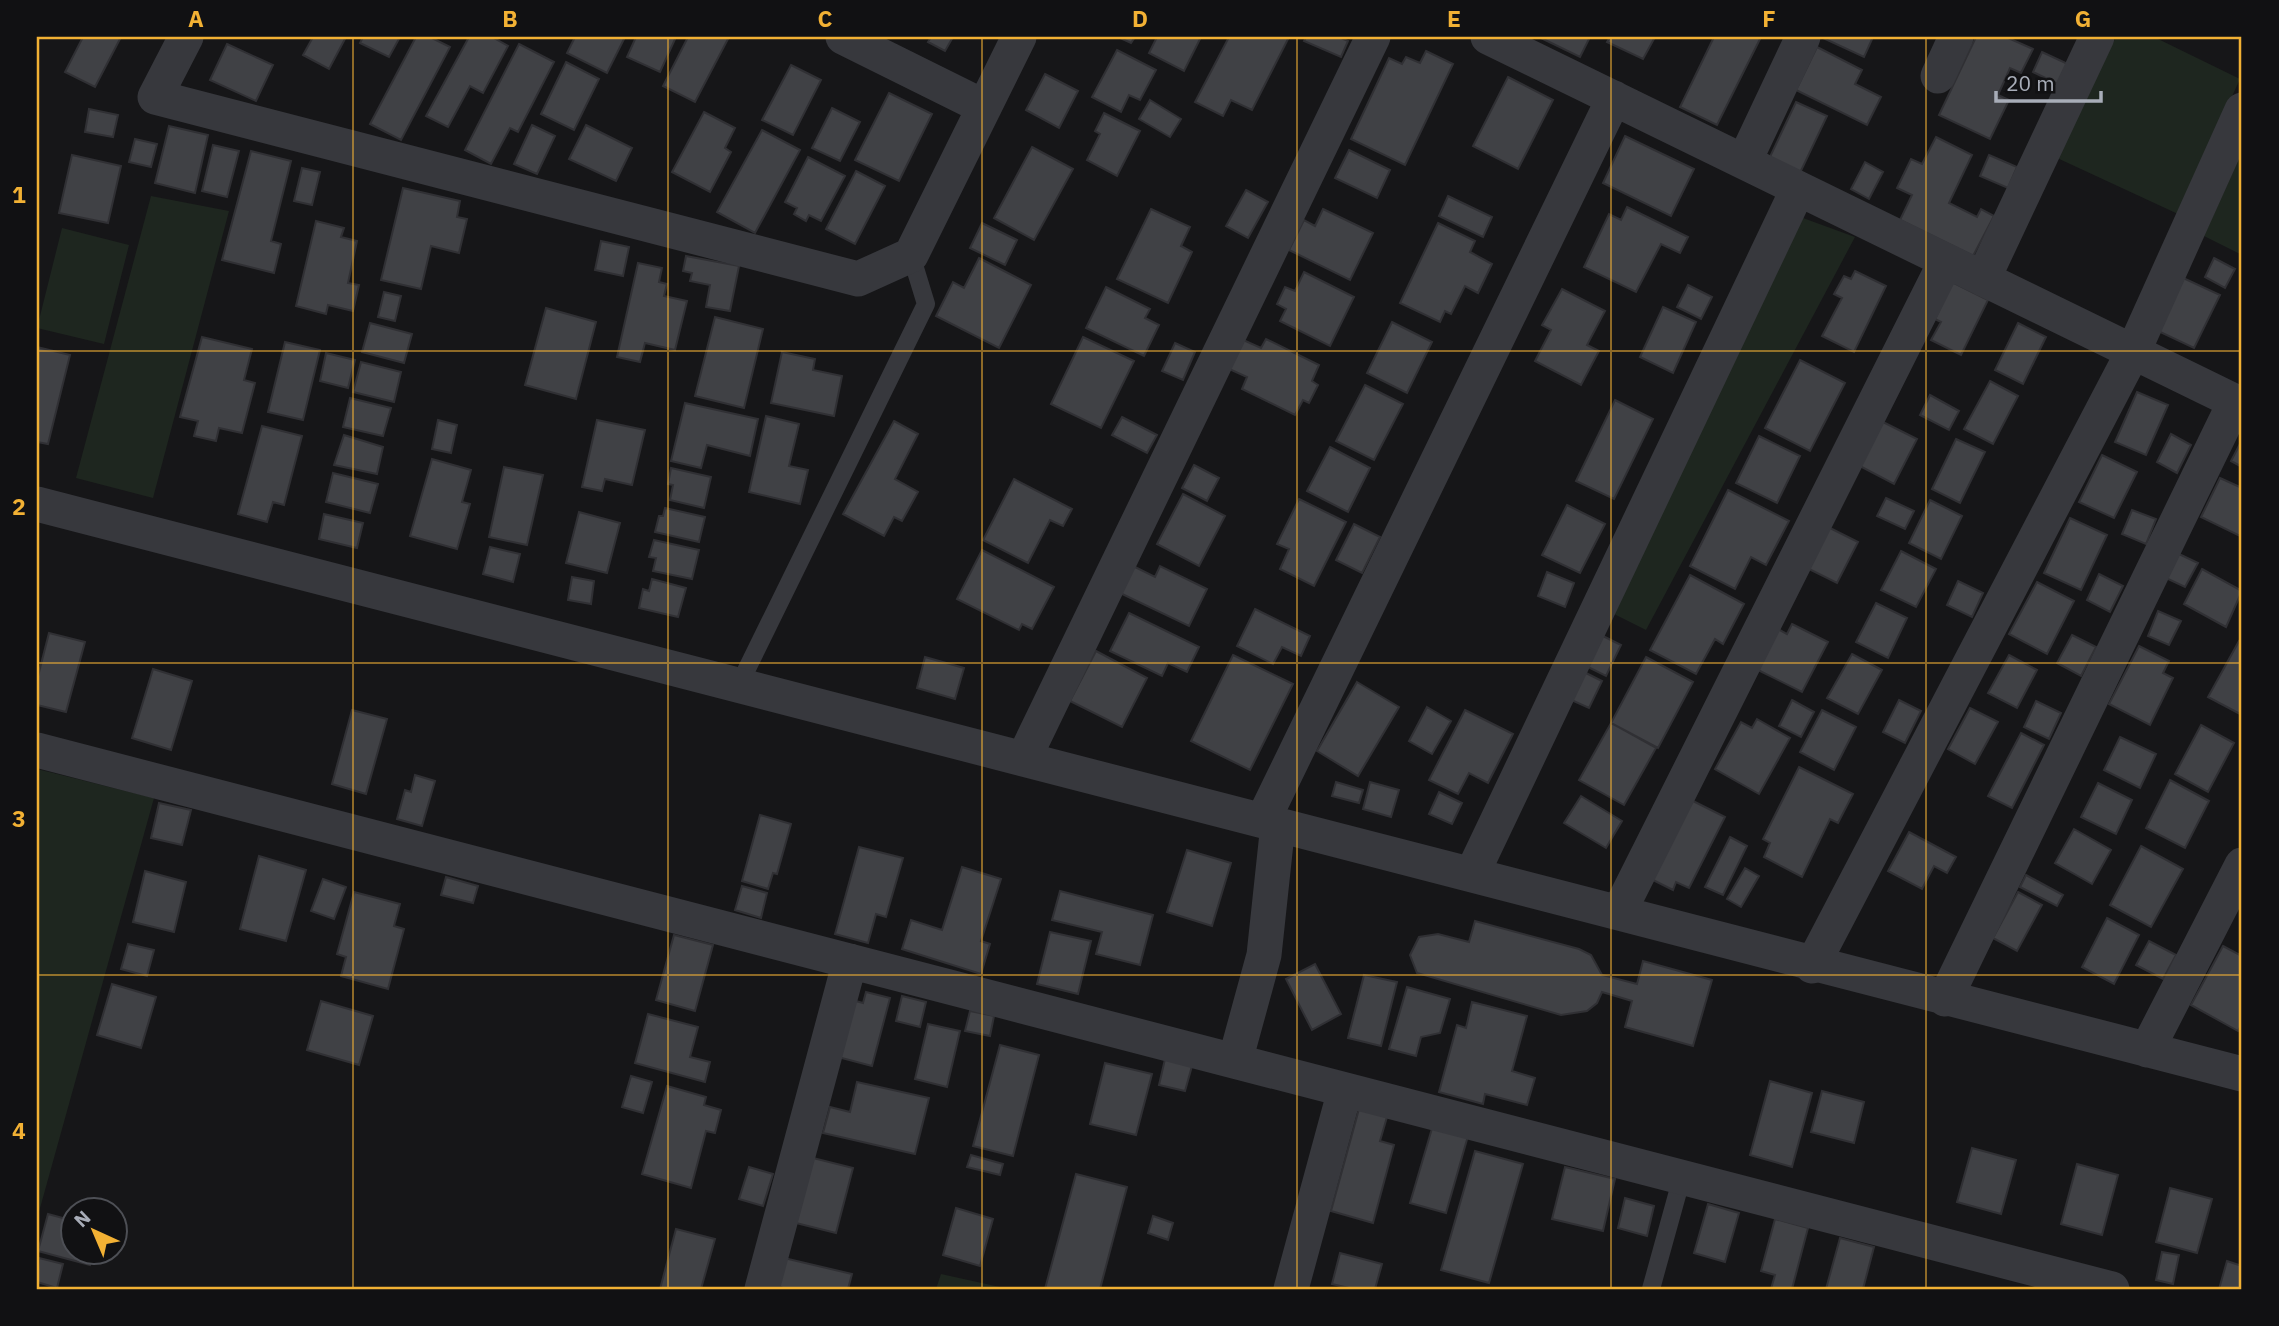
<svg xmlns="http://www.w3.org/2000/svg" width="2279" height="1326" viewBox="0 0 2279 1326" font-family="'IBM Plex Sans',sans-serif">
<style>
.green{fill:#1e261f}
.building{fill:#404145;stroke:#303034;stroke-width:2}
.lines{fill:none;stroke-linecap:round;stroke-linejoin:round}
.lane{stroke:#37383d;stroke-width:18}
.street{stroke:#37383d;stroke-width:35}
.grid{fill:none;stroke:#f2b134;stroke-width:2;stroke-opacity:0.55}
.neatline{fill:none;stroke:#f2b134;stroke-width:2.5}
.grid-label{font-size:23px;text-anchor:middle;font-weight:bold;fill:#f2b134}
</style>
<rect width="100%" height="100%" fill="#161618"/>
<path class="green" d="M2116,37H2154L2240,79L2178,214L2055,157Z
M2242,152V255L2204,236Z
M151,196L229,211L153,498L76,478Z
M1803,218L1855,237L1646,630L1610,612Z
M62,228L129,245L104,344L37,328Z
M37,769L154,798L37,1219Z
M941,1274L1009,1289H936Z"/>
<path class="building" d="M83,37H121L95,87L65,72Z
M313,37H346L329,69L303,55Z
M363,37H400L389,57L360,43Z
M416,37H430L450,47L401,140L370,124Z
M469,37H492L508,46L483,93L470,86L448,127L426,116Z
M575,37H625L607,73L567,53Z
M636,37H676L660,72L627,57Z
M688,37H729L695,102L663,86Z
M931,37H953L945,51L928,42Z
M1118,37H1135L1131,43Z
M1157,37H1201L1184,71L1149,53Z
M1229,37H1289L1252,110L1231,100L1223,116L1195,102Z
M1306,37H1339L1348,41L1341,57L1304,41Z
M1539,37H1590L1580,57Z
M1610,37H1655L1643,59L1607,42Z
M1714,37H1761L1717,125L1680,107Z
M1821,37H1873L1864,57Z
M1976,37H2006L2033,49L2021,73L2010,68L1998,95L2009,100L1990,139L1939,115Z
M227,44L273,65L256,101L210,80Z
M519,44L554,62L518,132L510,128L491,164L465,150Z
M1817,47L1862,70L1855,84L1881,97L1867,125L1796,90Z
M1117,50L1156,70L1140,100L1129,95L1121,112L1092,97Z
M1426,51L1453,64L1405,165L1351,139L1389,58L1402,64L1406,57L1420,63Z
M2042,52L2070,65L2060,85L2033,72Z
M566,62L599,79L574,130L541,114Z
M791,65L821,80L793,135L762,120Z
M1045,74L1078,91L1059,128L1026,110Z
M1508,77L1553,100L1518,169L1473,146Z
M889,93L932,114L899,181L855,160Z
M1150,100L1181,119L1170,137L1139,119Z
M1796,102L1827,116L1799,175L1768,161Z
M832,108L860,122L840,161L812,148Z
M89,109L118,115L113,137L85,132Z
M704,112L735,128L725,148L731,152L710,192L672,172Z
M1104,113L1140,131L1117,176L1087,160L1100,134L1095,131Z
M532,125L555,136L537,174L514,164Z
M586,125L632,148L616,181L569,159Z
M169,126L208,135L195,193L155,183Z
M762,130L800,150L755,233L717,212Z
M1625,136L1694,169L1671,216L1603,183Z
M1936,137L1972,155L1949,203L1977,217L1981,209L1994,216L1973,256L1900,220L1912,195L1897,188L1911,159L1922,164Z
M135,139L157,144L151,167L129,162Z
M213,145L239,151L227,197L202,191Z
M1032,147L1073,169L1034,240L994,218Z
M1349,150L1390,170L1377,198L1335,178Z
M251,151L291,161L271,241L281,244L274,273L222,260Z
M72,155L121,166L108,223L59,213Z
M1989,155L2017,167L2008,188L1980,176Z
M808,157L845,176L821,221L809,215L806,221L794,214L797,208L785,202Z
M1865,162L1883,172L1869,199L1851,189Z
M302,168L320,172L312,205L294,201Z
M856,171L885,186L855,244L826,229Z
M403,188L460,201L457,217L467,219L459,253L431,246L421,289L381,280Z
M1246,190L1268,202L1248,238L1226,226Z
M1448,196L1492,217L1483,237L1439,216Z
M1627,207L1688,237L1680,253L1661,244L1636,292L1584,267L1609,214L1621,220Z
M1151,209L1190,227L1181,246L1192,252L1168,303L1117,279Z
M1323,209L1373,233L1350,280L1289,250L1304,220L1315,226Z
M316,221L344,228L341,237L357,241L348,283L359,285L353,311L328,305L326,314L296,306Z
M982,223L1017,240L1005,265L970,248Z
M1438,223L1475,241L1470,252L1492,264L1478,293L1465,286L1451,314L1445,311L1440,322L1400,303Z
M601,241L629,247L623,276L595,270Z
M686,256L739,266L730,311L706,307L710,285L690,281L692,273L683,271Z
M979,258L1031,285L999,348L936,316L953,282L964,288Z
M2214,258L2235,269L2225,288L2205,277Z
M638,263L662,268L659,282L667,284L664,296L687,301L675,350L645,343L640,362L617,357Z
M1855,271L1886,286L1854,352L1822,336L1842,298L1834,294L1844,276L1851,279Z
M1304,272L1354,297L1330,346L1280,321L1286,309L1277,304L1285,287L1295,291Z
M2181,277L2220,295L2194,348L2156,330Z
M1952,282L1988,300L1961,355L1931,340L1941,322L1935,319Z
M1688,285L1712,297L1701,319L1677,307Z
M1106,287L1150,309L1145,318L1159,325L1144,356L1086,328Z
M1562,289L1605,311L1587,345L1599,351L1581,385L1535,361L1551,330L1542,325Z
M384,292L401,296L395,321L378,317Z
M1663,307L1696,322L1673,373L1640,357Z
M546,308L596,322L576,399L525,385Z
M715,317L763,329L744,408L695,396Z
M1392,322L1432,342L1407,393L1367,373Z
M370,323L412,334L404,363L362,352Z
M2018,323L2046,337L2023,384L1995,370Z
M202,337L252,349L244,380L255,383L242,433L219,428L216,441L194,436L198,421L180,417Z
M1083,337L1134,361L1101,428L1051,404Z
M1241,339L1261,348L1266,339L1319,365L1312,381L1318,385L1309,403L1303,400L1295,415L1242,389L1247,377L1227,368Z
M285,342L320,350L303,420L268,412Z
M1175,343L1195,352L1183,380L1162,371Z
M37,347L70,355L48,444L37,442Z
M782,352L815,359L813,370L842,376L834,416L771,403Z
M326,353L355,360L348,388L320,381Z
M1800,360L1845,383L1810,451L1765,428Z
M361,362L401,372L394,402L353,392Z
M1990,381L2018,396L1993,444L1964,429Z
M1365,385L1403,404L1374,460L1336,441Z
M2137,392L2168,405L2146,455L2115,442Z
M1930,395L1959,411L1949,430L1920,415Z
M350,398L391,408L383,436L343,427Z
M1615,400L1653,419L1614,499L1576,481Z
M685,403L758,419L750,456L707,445L701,468L671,461Z
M766,416L799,424L789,466L808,470L800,504L749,492Z
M1122,417L1157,435L1147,453L1112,435Z
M438,420L457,425L451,453L432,449Z
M597,420L645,430L632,485L605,479L602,491L582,487Z
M1879,420L1917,439L1894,484L1856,464Z
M894,421L918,434L895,479L918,492L902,521L894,517L884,536L843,514Z
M262,426L302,436L284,505L273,502L267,522L238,514Z
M2171,434L2191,445L2177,473L2157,462Z
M344,435L383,447L377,474L334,465Z
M1759,436L1800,456L1777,503L1736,483Z
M1956,439L1985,452L1960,503L1932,489Z
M2242,440V467L2231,461Z
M1330,447L1370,468L1348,512L1307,491Z
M2102,455L2137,472L2114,518L2079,502Z
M432,459L471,470L462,502L470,504L457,549L410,536Z
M1194,465L1219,478L1207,501L1182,488Z
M504,467L543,475L527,545L489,537Z
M671,468L711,477L704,508L670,500L673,485L668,484Z
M333,473L378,484L370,513L326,502Z
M2220,478L2242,488V537L2201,517Z
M1014,479L1072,509L1063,526L1050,520L1028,563L983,540Z
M1728,490L1789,521L1766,565L1751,557L1735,589L1690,566Z
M1183,494L1225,516L1199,566L1157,544Z
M1886,498L1914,511L1905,529L1877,516Z
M1299,499L1346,522L1314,586L1280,569L1289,549L1277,544Z
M1930,500L1962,516L1941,559L1909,543Z
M1567,505L1605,524L1580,573L1542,555Z
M665,508L705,517L699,542L655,532L659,516H663Z
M2132,510L2156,519L2146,544L2122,534Z
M579,512L620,523L607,573L566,563Z
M324,514L363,523L357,548L319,539Z
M2070,518L2107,535L2081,590L2044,573Z
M1354,524L1380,537L1362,573L1336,560Z
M1828,527L1858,542L1837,583L1807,568Z
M654,540L699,550L692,579L653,571L656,558L649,557Z
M490,547L520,554L513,582L483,574Z
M982,550L1054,587L1032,629L1022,624L1019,630L957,599Z
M1901,551L1936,569L1916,607L1881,590Z
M2179,554L2198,563L2185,587L2166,578Z
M1133,566L1155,577L1160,566L1207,589L1189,626L1120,593Z
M2202,569L2242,591L2226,627L2184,604Z
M1547,572L1574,583L1565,607L1538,596Z
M2099,574L2123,586L2110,612L2087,600Z
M1690,575L1744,604L1723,644L1715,639L1696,674L1650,650Z
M572,577L594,581L591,604L568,600Z
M652,579L686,588L678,617L639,608L643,589L649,591Z
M1958,581L1983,593L1972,617L1947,605Z
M2037,582L2074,601L2047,654L2009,634Z
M1876,603L1907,618L1888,658L1856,642Z
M1255,609L1310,636L1301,656L1282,647L1273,664L1237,646Z
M2158,611L2181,621L2169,645L2148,636Z
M1129,613L1199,647L1187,672L1168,663L1162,676L1110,651Z
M1792,624L1828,642L1802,692L1758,670L1778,629L1787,634Z
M49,633L85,642L66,712L37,705V680Z
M1599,634L1621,645L1606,676L1584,665Z
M2072,635L2096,647L2081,676L2057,663Z
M2239,641L2242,643V715L2208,697Z
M2139,646L2169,661L2163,673L2173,678L2150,725L2109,704Z
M1096,651L1147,678L1122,727L1070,701Z
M1852,654L1882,670L1858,714L1827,698Z
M1233,655L1293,684L1250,770L1191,741Z
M2009,655L2037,670L2017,708L1988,693Z
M925,657L964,668L955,699L917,688Z
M1646,657L1693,682L1658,748L1611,723Z
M153,669L192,681L171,750L132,738Z
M1582,671L1602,681L1589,708L1569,699Z
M1357,682L1399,707L1358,776L1317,751Z
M1792,700L1814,712L1801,737L1779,726Z
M1899,700L1921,711L1905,743L1883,732Z
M2036,701L2061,713L2049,739L2024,727Z
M1427,707L1451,721L1432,754L1409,741Z
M1970,708L1998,722L1975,764L1948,749Z
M352,710L387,719L366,794L332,784Z
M1465,710L1513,734L1488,783L1469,773L1458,794L1429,780Z
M1822,710L1856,727L1834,770L1800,752Z
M1757,719L1790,738L1759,794L1715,769L1741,722L1752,728Z
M1611,723L1656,748L1624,805L1579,780Z
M2201,725L2234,743L2208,792L2175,774Z
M2021,733L2044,745L2012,808L1988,796Z
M2120,737L2156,754L2140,788L2104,770Z
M1799,767L1853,794L1838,823L1830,819L1802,877L1764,857L1770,843L1763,839Z
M415,775L435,781L422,826L397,819L405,790L411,792Z
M2170,780L2209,801L2185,848L2146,828Z
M1336,782L1363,790L1359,803L1332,796Z
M1370,782L1399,790L1391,817L1363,809Z
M2098,783L2132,800L2116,834L2081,817Z
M1439,792L1462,803L1452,824L1429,814Z
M1581,796L1622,821L1606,848L1564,823Z
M1689,799L1725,817L1689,888L1676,882L1673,890L1649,878Z
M159,803L191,810L182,845L151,838Z
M760,815L791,824L777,874L773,873L768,889L742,881Z
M2074,829L2111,850L2092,884L2055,863Z
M1909,832L1956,857L1947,873L1934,866L1922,889L1888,871Z
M1730,837L1747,846L1723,895L1705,887Z
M2141,846L2183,869L2151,927L2110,905Z
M859,847L903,858L886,917L876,914L868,943L835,934Z
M1187,850L1231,863L1212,926L1167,912Z
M259,856L306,870L286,941L240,929Z
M962,867L1001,879L981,941L990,944L981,974L902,949L911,920L942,930Z
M1745,868L1759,876L1741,907L1727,899Z
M145,871L186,882L174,932L133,922Z
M2026,875L2063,895L2057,906L2020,887Z
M446,877L478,886L473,903L441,895Z
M323,879L346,887L334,919L311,911Z
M742,886L767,893L761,918L735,910Z
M1060,891L1153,915L1140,965L1096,954L1102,932L1052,920Z
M354,892L400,904L394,926L404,929L388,989L341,976L346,957L337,954Z
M2018,892L2042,905L2017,951L1993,938Z
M2107,918L2139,935L2114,984L2082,967Z
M1475,921L1579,949L1591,955L1602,975L1637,984L1643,961L1712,980L1693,1046L1625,1027L1632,1001L1602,992L1597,1003L1587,1011L1561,1015L1417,973L1410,955L1419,937L1438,934L1469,942Z
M1050,932L1091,941L1078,994L1037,984Z
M674,935L713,945L695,1011L656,1000Z
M2149,941L2176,955L2163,979L2136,965Z
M128,944L154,950L147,976L121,969Z
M2223,946L2242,956V1024L2238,1031L2191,1005Z
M1315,964L1341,1014L1312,1030L1286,979Z
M1364,975L1397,982L1381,1046L1348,1038Z
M112,984L156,997L141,1048L97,1035Z
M1407,987L1450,999L1440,1033L1421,1037L1416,1056L1389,1049Z
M866,992L890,998L872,1066L838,1057L852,1000L863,1003Z
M902,996L926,1002L920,1027L896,1021Z
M321,1001L373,1016L359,1065L307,1050Z
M1472,1002L1527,1016L1512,1071L1535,1078L1527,1105L1485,1094L1483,1104L1439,1092L1457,1025L1466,1028Z
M970,1011L994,1016L990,1036L965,1031Z
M648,1014L698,1027L690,1057L710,1062L705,1082L635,1063Z
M928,1024L960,1031L947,1087L915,1079Z
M1000,1045L1039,1055L1013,1156L973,1146Z
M1165,1059L1192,1066L1185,1091L1159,1085Z
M1105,1063L1152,1074L1136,1135L1090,1124Z
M631,1076L652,1082L643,1113L622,1107Z
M1770,1081L1812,1093L1792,1167L1750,1155Z
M857,1082L929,1098L915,1154L823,1133L830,1107L850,1112Z
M667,1086L706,1097L704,1105L721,1110L715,1133L706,1131L691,1188L642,1174Z
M1822,1091L1864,1102L1854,1143L1811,1132Z
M1359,1109L1387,1117L1380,1141L1394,1145L1373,1223L1331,1211Z
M1433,1125L1468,1136L1446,1213L1410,1203Z
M1972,1148L2016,1160L2001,1214L1957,1202Z
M1475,1151L1523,1164L1489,1283L1441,1270Z
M971,1155L1003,1164L1000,1175L967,1167Z
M813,1158L853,1168L836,1233L796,1223Z
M2077,1164L2118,1175L2102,1235L2061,1224Z
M749,1167L773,1174L763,1206L739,1199Z
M1565,1167L1615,1179L1603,1231L1552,1219Z
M1076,1174L1127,1187L1100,1289H1045Z
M2170,1188L2212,1199L2197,1253L2156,1242Z
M1625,1198L1654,1206L1647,1236L1618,1228Z
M1708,1204L1739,1213L1725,1262L1694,1253Z
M956,1208L993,1219L980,1266L943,1255Z
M48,1214L74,1221V1252H94L90,1265L38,1251Z
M1153,1216L1173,1223L1168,1240L1148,1233Z
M1775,1219L1808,1228L1792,1289H1771L1775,1275L1761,1271Z
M676,1229L715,1239L701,1289H660Z
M1840,1238L1874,1247L1863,1289H1826Z
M2162,1252L2179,1255L2173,1284L2156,1280Z
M1340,1253L1382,1264L1375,1289H1353L1332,1284Z
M39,1258L63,1264L57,1288L37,1282Z
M784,1258L852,1274L848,1289H785L777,1286Z
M2227,1261L2242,1266V1289H2219Z"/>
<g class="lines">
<path class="lane" d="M738,687L926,304L911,255
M1651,1289L1682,1177"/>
<path class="street" d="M186,37L155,97L858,279L911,255L1019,37
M843,37L984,107
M1488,37L2242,405
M1938,76L1956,37
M1744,162L1803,37
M1983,279L2097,37
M37,504L2242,1074
M37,750L2112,1289
M1024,758L1373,37
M1263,820L1614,98
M1472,874L1798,189
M1619,912L1946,261
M1812,966L2133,352L2242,110
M1945,999L2235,402
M2147,1050L2242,865
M1235,1061L1264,955L1278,824
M762,1289L850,961
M1291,1289L1345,1090"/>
</g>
<path class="grid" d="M353,37V1289M668,37V1289M982,37V1289M1297,37V1289M1611,37V1289M1926,37V1289M37,351H2242M37,663H2242M37,975H2242"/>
<rect width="2279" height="1326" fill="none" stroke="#111113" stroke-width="77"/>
<g transform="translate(94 1231) rotate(316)"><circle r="33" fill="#111113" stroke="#4d4f55" stroke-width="2"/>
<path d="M0-5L12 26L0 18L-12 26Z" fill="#f2b134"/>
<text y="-10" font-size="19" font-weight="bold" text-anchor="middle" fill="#a8adb8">N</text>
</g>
<path d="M1996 91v10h105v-10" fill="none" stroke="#a8adb8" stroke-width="3.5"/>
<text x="2006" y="91" font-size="21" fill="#a8adb8" stroke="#111113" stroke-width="5" paint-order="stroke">20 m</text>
<rect x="38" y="38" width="2202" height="1250" class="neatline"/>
<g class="grid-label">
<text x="196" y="27">A</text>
<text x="510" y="27">B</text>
<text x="825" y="27">C</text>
<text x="1140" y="27">D</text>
<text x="1454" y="27">E</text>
<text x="1769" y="27">F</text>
<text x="2083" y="27">G</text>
<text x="19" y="203">1</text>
<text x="19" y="515">2</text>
<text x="19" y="827">3</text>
<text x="19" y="1139">4</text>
</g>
</svg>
